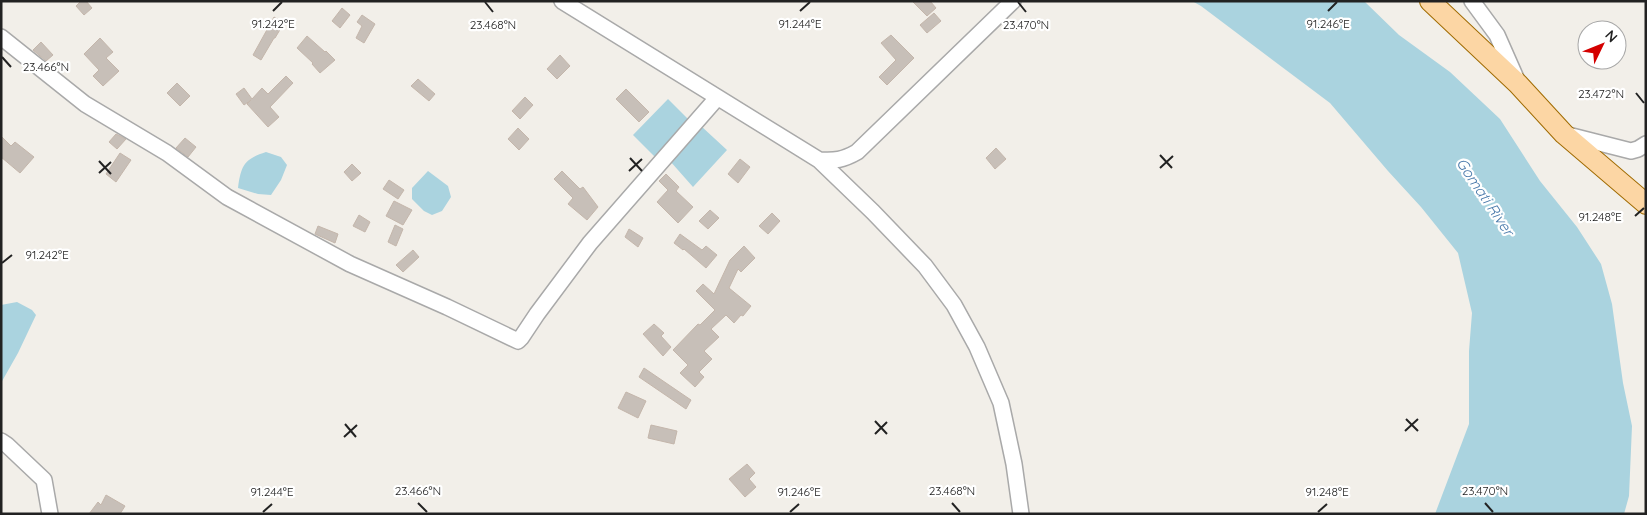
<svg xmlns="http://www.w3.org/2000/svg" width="1647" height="515" viewBox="0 0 1647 515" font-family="Quicksand,sans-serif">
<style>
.water{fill:#aad3df}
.building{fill:#c7bfb8;stroke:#c4b6ab}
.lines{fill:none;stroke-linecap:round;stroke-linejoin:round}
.minor-casing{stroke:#a9a9a9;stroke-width:18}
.major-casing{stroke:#a06b00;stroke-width:22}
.minor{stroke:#fff;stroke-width:15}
.major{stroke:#fcd6a4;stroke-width:20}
.ticks{fill:none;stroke:#222;stroke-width:2}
.labels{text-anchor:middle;stroke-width:4.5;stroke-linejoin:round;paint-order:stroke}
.water-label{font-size:15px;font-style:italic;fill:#4a7aab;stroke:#fff}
.ticks-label{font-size:12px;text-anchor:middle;fill:#222;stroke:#fff;stroke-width:4.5;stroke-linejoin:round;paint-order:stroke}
</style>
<rect width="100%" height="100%" fill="#f2efe9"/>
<path class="water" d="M1192,1H1364L1399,35L1450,72L1500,119L1540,181L1577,227L1601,264L1612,304L1623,383L1632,426L1629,496L1624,514H1435L1469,424V351L1472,313L1458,253L1421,207L1388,171L1330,103L1201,6Z
M668,99L690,121L656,158L633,135Z
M701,126L727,150L693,187L670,161Z
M266,152L281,157L287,165L281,180L271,195L258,194L238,188C241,166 244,159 266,152Z
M428,171L448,186L451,197L442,211L432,215L424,211L412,199V188Z
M17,302L32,310L36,315L18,353L1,383V305Z"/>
<path class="building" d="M81,1H86L92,8L84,15L76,6Z
M912,1H930L936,8L927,16Z
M342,8L350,15L340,28L332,21Z
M934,13L941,21L927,33L920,25Z
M362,15L375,24L364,43L356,38L362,26L357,22Z
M274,17L284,23L275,38H274L261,60L253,55Z
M891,35L914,58L887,85L879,77L896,60L881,43Z
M307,36L325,52L326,51L335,60L320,73L312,64L313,63L297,48Z
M100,38L113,52L106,58L119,71L103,86L93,76L99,70L84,54Z
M41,42L53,55L46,61L33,50Z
M560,55L570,66L557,79L547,69Z
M286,76L293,83L270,107L279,117L268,127L247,104L251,100L244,105L236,94L244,88L252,99L262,88L268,94Z
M418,79L435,94L429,101L411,86Z
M177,83L190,96L180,106L167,93Z
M626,89L649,112L639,122L616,99Z
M525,97L533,105L520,119L512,111Z
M518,128L529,139L519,150L508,139Z
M116,134L126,139L117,149L109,142Z
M1,136L11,146L15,142L34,157L20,173L1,157Z
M185,138L196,147L188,157L176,148Z
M996,148L1006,159L995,169L986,158Z
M120,153L131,160L116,182L106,174Z
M740,159L750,167L738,183L728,174Z
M352,164L361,173L352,181L344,172Z
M562,171L580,189L583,187L598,207L587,220L568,204L573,198L554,179Z
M666,174L679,187L676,191L693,207L678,223L657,202L668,190L659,181Z
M389,180L404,190L398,199L383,189Z
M394,201L412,210L403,225L386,216Z
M710,210L719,218L708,229L699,221Z
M772,213L780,221L768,234L759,226Z
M359,215L370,222L365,232L353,226Z
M395,225L403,229L396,246L388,242Z
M318,226L338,234L335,243L315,234Z
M629,229L643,238L638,247L625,237Z
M680,234L702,250L706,246L717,255L706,268L684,249L683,250L674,243Z
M744,246L755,258L741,272L738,269L729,288L751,306L743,316L741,315L734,323L726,315L711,329L719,337L704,351L712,359L699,372L704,377L695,387L680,373L688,365L673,350L698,324L700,325L715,310L696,291L703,284L714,294L730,260Z
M413,250L419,257L403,272L396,265Z
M654,324L664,333L661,336L671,347L663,356L643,334Z
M644,368L691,400L686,409L639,377Z
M626,392L646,401L638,418L618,408Z
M651,425L677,431L674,444L648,438Z
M747,464L755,473L749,479L756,487L745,497L729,479Z
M106,495L125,506L120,514H89L98,502L101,505Z"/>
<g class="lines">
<defs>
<path id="minor" d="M562,1L819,160L873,212L925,266L954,305L977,347L1001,403L1014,464L1021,514
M1472,1L1497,35L1516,78
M1,37L85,104L167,153L227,197L350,264L447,307L518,341L521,338L537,314L590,243L717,98
M1568,135L1631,151L1638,149L1646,144
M819,160C835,161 843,160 857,152L1013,1
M1,441L7,445L44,480L50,514"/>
<path id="major" d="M1430,1L1518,84L1564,134L1646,204"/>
</defs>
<use href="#minor" class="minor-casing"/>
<use href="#major" class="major-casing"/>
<use href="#minor" class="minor"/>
<use href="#major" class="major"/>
</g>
<path class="ticks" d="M485,2L493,12M1018,2L1026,12M273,11L282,2M800,11L810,2M1328,11L1337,2M2,57L11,67M1636,93L1644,103M1160,155L1172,168M630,158L642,171M99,161L111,174M1160,168L1173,156M629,171L642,159M99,173L111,162M1635,216L1644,208M2,263L12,255M1406,419L1418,431M875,421L887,434M345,424L356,437M1405,431L1418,419M875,434L887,422M344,437L357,425M418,503L427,512M952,503L960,512M1485,503L1493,512M263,512L272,504M790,512L799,504M1318,512L1327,504"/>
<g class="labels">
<g class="water-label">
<text transform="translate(1485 197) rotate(56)" y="5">Gomati River</text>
</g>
</g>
<g class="ticks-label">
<text x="800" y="28">91.244°E</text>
<text x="273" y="28">91.242°E</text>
<text x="1328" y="28">91.246°E</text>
<text x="1026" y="29">23.470°N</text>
<text x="493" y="29">23.468°N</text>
<text x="46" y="71">23.466°N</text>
<text x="1601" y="98">23.472°N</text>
<text x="1600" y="221">91.248°E</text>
<text x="47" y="259">91.242°E</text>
<text x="418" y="495">23.466°N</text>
<text x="952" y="495">23.468°N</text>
<text x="1485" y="495">23.470°N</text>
<text x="272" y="496">91.244°E</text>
<text x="799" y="496">91.246°E</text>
<text x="1327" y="496">91.248°E</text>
</g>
<rect width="1647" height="515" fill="none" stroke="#222222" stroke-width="5"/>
<g transform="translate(1602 45) rotate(47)"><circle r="24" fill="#ffffff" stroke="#a7a7a7"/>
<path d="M0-4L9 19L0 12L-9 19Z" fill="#d40000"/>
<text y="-8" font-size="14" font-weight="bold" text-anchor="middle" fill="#222222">N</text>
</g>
</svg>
